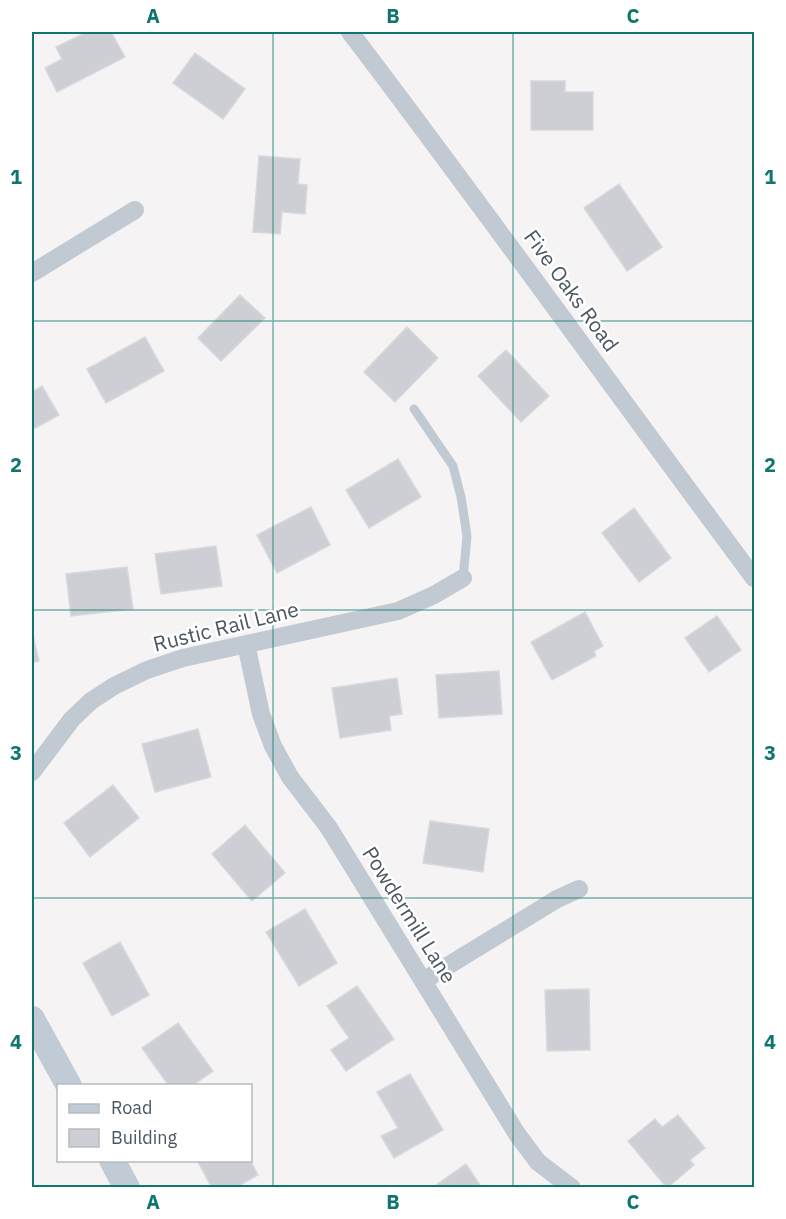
<svg xmlns="http://www.w3.org/2000/svg" width="786" height="1219" viewBox="0 0 786 1219" font-family="'IBM Plex Sans',sans-serif">
<style>
.building{fill:#cdcfd5;stroke:#d7d9de;stroke-width:1.5}
.lines{fill:none;stroke-linecap:round;stroke-linejoin:round}
.lane{stroke:#c1cad2;stroke-width:9}
.street{stroke:#c1cad2;stroke-width:18}
.secondary{stroke:#c1cbd6;stroke-width:26}
.grid{fill:none;stroke:#0f766e;stroke-width:1.5;stroke-opacity:0.55}
.labels{text-anchor:middle;stroke-width:5;stroke-linejoin:round;paint-order:stroke}
.street-label{font-size:21px;fill:#4a5661;stroke:#fff}
.neatline{fill:none;stroke:#0f766e;stroke-width:2}
.grid-label{font-size:20px;text-anchor:middle;font-weight:bold;fill:#0f766e}
</style>
<rect width="100%" height="100%" fill="#f5f3f3"/>
<path class="building" d="M87,32H111L125,57L57,92L45,68L62,59L56,47Z
M195,53L245,89L223,119L173,83Z
M531,81H565V92H593V130H531Z
M259,156L300,159L298,184L307,185L305,214L282,212L280,234L253,232Z
M619,184L662,247L627,271L584,208Z
M240,295L265,318L221,361L198,338Z
M407,327L438,358L395,402L364,372Z
M145,337L164,371L106,403L87,369Z
M506,350L549,396L521,422L478,376Z
M42,386L59,415L32,430V392Z
M398,459L421,497L369,528L346,490Z
M311,507L330,545L277,573L257,535Z
M634,508L671,558L639,582L602,533Z
M216,546L222,586L161,594L155,554Z
M127,567L133,609L71,616L66,574Z
M585,612L603,646L594,651L596,656L552,680L531,642Z
M717,616L741,650L709,672L685,638Z
M32,631L39,661L32,663Z
M499,671L502,714L439,718L436,675Z
M397,678L402,714L389,716L391,730L340,738L332,688Z
M198,729L211,777L155,792L142,744Z
M113,785L139,818L90,857L64,823Z
M430,821L489,829L483,872L423,863Z
M245,825L285,873L252,901L212,854Z
M305,909L337,963L299,986L266,932Z
M120,942L149,995L112,1016L83,963Z
M357,986L394,1039L346,1071L331,1050L349,1038L327,1006Z
M589,989L590,1050L547,1051L545,990Z
M178,1023L213,1071L192,1086H169L142,1048Z
M410,1074L443,1130L394,1158L381,1136L398,1128L377,1092Z
M678,1115L705,1148L690,1160L694,1165L667,1188L628,1141L655,1119L662,1127Z
M197,1160H250L258,1175L235,1188H212Z
M466,1164L482,1188H432Z"/>
<g class="lines">
<path class="lane" d="M414,409L453,466L461,497L467,536L463,578"/>
<path class="street" d="M350,32C487,212 619,397 754,578
M32,273L135,210
M246,644L261,714L273,746L290,777L329,828L517,1134L538,1162L572,1188
M32,772L72,719L91,701L114,686L147,670L183,658L398,611L434,595L463,578
M423,981L557,899L579,889"/>
<path class="secondary" d="M32,1019L69,1086
M112,1160L127,1188"/>
</g>
<path class="grid" d="M273,32V1188M513,32V1188M32,321H754M32,610H754M32,898H754"/>
<g class="labels">
<g class="street-label">
<text transform="translate(571 291) rotate(54)" y="7">Five Oaks Road</text>
<text transform="translate(226 627) rotate(-14)" y="7">Rustic Rail Lane</text>
<text transform="translate(409 915) rotate(58)" y="7">Powdermill Lane</text>
</g>
</g>
<rect width="786" height="1219" fill="none" stroke="#ffffff" stroke-width="66"/>
<rect x="57" y="1084" width="195" height="78" fill="#ffffff" stroke="#b7bbc0" stroke-width="1.5"/>
<rect x="69" y="1104" width="30" height="9" fill="#c1cbd6" stroke="#b7bbc0" stroke-width="1.5"/>
<text x="111" y="1114" font-size="18" fill="#4a5661">Road</text>
<rect x="69" y="1129" width="30" height="18" fill="#cdcfd5" stroke="#b7bbc0" stroke-width="1.5"/>
<text x="111" y="1144" font-size="18" fill="#4a5661">Building</text>
<rect x="33" y="33" width="720" height="1153" class="neatline"/>
<g class="grid-label">
<text x="153" y="23">A</text>
<text x="393" y="23">B</text>
<text x="633" y="23">C</text>
<text x="16" y="184">1</text>
<text x="770" y="184">1</text>
<text x="16" y="472">2</text>
<text x="770" y="472">2</text>
<text x="16" y="760">3</text>
<text x="770" y="760">3</text>
<text x="16" y="1049">4</text>
<text x="770" y="1049">4</text>
<text x="153" y="1209">A</text>
<text x="393" y="1209">B</text>
<text x="633" y="1209">C</text>
</g>
</svg>
